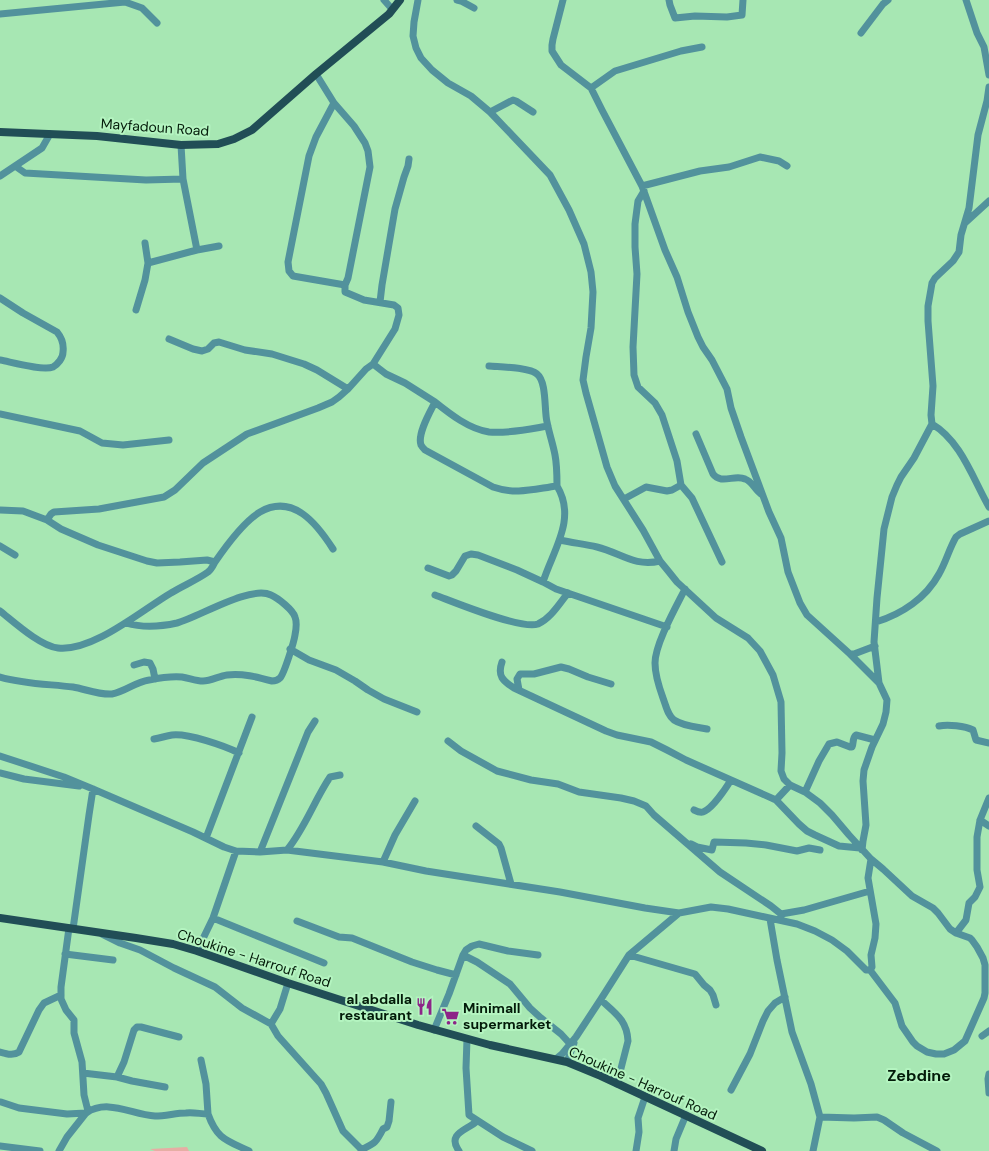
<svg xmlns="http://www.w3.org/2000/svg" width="989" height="1151" viewBox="0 0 989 1151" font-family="'DM Sans',sans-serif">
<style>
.green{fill:#e6aea4}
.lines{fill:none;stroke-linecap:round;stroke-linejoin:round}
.minor{stroke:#52929c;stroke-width:7}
.major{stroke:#214e56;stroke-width:8}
.labels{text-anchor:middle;stroke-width:4;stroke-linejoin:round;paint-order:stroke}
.street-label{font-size:14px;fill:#031b09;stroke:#b4f4c0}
.poi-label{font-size:14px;font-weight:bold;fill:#031b09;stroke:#b4f4c0;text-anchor:end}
.quarter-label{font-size:16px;font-weight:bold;fill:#031b09;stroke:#b4f4c0}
</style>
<rect width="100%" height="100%" fill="#a7e7b3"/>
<path class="green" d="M187,1147L189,1151H155L150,1149Z"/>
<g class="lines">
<path class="minor" d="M384,0L392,9
M418,0L414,22L413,36L416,48L421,58L432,70L448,83L471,96L490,112L550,175L569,210L584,244L591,272L593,292L591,328L586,357L583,380L586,393L607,467L615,486L643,530L660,561L669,572L677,582L716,618L748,638L760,651L773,675L781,702L782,753L781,771L784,779L790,785L805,792L820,803L832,815L849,835L871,859L868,878L876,924L875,938L871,955L872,967L870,970H866L847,951L832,940L815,931L797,924L728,909L711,907L679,913L629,955L601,999L576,1037L562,1054L556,1059
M457,0L461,1L474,8
M563,0L553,39L552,45V51L561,65L591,88L602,110L642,186L665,250L677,277L688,312L698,337L703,347L712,360L727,389L731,408L741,437L769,512L781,538L788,572L800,603L807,615L850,654H854L875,646
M669,0L670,5L675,18L695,16L727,17L742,15L743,0
M966,0L977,33L984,47L989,75
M0,14L125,2L142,8L157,23
M861,33L883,4L888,0
M591,88L615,71L681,51L702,47
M334,103L316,137L309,156L288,262L289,271L293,276L345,285
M490,112L513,100L516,101L533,112
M181,145L183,179L197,250
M15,166L25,173L146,180L183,179
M0,176L42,148L50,134
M642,186L700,171L729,167L760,157L779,161L787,166
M965,223L989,201
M145,243L148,263
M0,298L23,313L57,332C62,338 64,344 63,352C63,358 58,364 53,367C43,371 11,362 0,360
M380,302L382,285L395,209L404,177L408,166L409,159
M136,310L145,280L148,263L197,250L219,246
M169,339L193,349L202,351L208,349L214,343L219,342L245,350L272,354L304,364L317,370L348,389
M373,364L386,374L405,383L435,402
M489,366C500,367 529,367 537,374C547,382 544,410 547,422C549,433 553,444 555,455C557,465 557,476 557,486
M0,414L80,431L102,443L123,445L169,440
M932,424C961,441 973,479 989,507
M696,434L713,474C721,485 735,474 745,479C752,481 755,490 761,494
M681,485L692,498L722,562
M624,499L646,487L667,491L672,490L681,485L677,461L662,415L655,403L638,387L634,375L633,347L637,274L635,247V224L638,201L644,191
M0,510L23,511L47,520
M560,540C573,543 585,544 597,547C621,553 634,567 660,561
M0,546L15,555
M215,562C226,546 243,522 260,512C293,493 317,524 333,549
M428,568L449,576L452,575L456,571L465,556L471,554L478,555L517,570L543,582L556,589L667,627
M543,582C553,550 577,519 557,486C534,489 516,495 493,487L425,450C424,449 422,447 421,445C417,434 430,412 435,402C450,414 469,429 489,432C507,434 530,429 548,426
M685,589C676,607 655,644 655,663C655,674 659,687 663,698C666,706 668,716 674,720C683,726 697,727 707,729
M435,595C454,602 521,630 538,624C551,618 559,604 568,593
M0,611C14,622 40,646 58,648C93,652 142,610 171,593C182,586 197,580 208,572C211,570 213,566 215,562L207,560L180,562L157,563L147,561L98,545L61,529L47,520L51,514L54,512L99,509L164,497L175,490L203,463L247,434L318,408L332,402L339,397L348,389L366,369L373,364L395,329L399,315L398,308L394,305L364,300L345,292V285L348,278L370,167L368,151L365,143L354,126L334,103L316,74
M876,622C902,614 926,598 939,574C946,562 949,549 956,537L960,534L989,521
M290,649L309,660L336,670L355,681L368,690L384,699L417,712
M850,654L879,683
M502,662C497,676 503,681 514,688L606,731L617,735L651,742L667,750L686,760L776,800L790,785
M134,665L144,662L150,663L153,669L155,679
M0,677C24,684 48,684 73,687C85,689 99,695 112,694C125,692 135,682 149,680C159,678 171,676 182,677C189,678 196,681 203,681C211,681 219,676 227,675C242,673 257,677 272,681C275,681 277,681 280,678C284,674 294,642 295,635C296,630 297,622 295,617C293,610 278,598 271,595C250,585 199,617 177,623C159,627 143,628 126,623
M519,690L517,679L520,674H534L561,667L569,669L588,677L611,684
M939,726C948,724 965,726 973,730L976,740L989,743
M154,739C160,738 166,736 172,735C188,733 225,746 239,753
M448,741L461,751L497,771L531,780L558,784L579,792L621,798L634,801L646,806L654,815L720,872L771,906L781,914
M0,756L64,777L93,789L193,832L224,847L236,851L260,852L287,850L383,862L426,871L560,892L645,908L679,913
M0,773L24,779L79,786
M805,792L819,761L829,744L837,742L850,747H852C854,743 852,738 856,735L875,740
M776,800L799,824L807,831L815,835L839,846L860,848
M694,810C696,811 700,813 703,812C712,809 726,788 731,780
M980,820L989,826
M476,826L499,844L501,848L511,884
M206,838L252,717
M691,844L697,847L712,850L714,842L746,843L766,845L797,851L809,848L820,850
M287,850C305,828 314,801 330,777L340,775
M862,850L863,841L866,825L863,781L864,770L872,747L883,724L886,712L887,700L879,683L874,642L877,598L884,529L892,497L897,485L901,477L914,458L932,424L931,415L933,386L928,321V306L931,289L932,283L935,278L953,261L959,252L961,235L969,208L978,135L987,101L989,87
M260,852L308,732L315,721
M383,862L395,835L415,801
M213,918L324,963
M781,918V914L804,910L870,891
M770,919L777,960L792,1032L811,1084L820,1117L813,1151
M297,921L339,937L352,938L412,962L437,970L456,975
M69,928L61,987V999L66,1010L74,1020V1033L82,1062L84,1095L88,1111
M73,929L89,815L93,789
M956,933L966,920L969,903L975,897L980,887L977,870V837L980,820L989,798
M102,934L120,943L140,950L174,968L215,987L242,1008L271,1024
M197,951L213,918L236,851
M65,954L113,960
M463,955L477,962L510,984L530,1008L541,1018L561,1034L572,1046
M629,955L695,974L704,985L710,990L713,995L716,1005
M870,970L895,1003L902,1026L913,1042L917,1046L927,1052L936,1054H944L954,1050L965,1041L984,998L985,993V965L983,958L977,947L972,940L970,938L956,933L950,929L938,913L933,908L912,896L883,869L871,859
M288,983L280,1009L271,1024L278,1036L321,1084L326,1093L343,1131L363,1151
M601,1000C615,1013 627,1020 628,1041L617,1084
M434,1030L449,994L463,955L466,950L472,946L479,944L508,951L538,955
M982,1036L989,1031
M467,1039L466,1068L469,1115L503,1137L532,1151
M0,1052C7,1054 13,1056 19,1052L39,1010L44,1003L61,995
M201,1060L206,1084L208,1114
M567,1062L574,1043
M83,1073L117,1077L132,1081L165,1087
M989,1074L988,1079L989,1093
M117,1077L124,1062L134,1030L137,1027H141L179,1037
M731,1090L750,1054L763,1021L768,1011L775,1003L785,997
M1,1102L19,1108L67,1114L86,1113
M820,1117L854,1118L877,1117L884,1120L903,1133L937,1151
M0,1146L40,1151
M361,1150C375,1143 376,1143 383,1129L387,1127L389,1121L391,1102
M59,1151L67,1137L86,1113C108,1098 132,1115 155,1116C166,1116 176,1113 186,1113C193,1112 201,1114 208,1114C217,1139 226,1140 249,1151
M459,1151C446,1133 468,1130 477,1121
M636,1151L639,1132L638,1118L645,1097
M674,1151L676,1139L686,1115"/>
<path class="major" d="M0,132L97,136L181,145L218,144L234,139L252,130L316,74L389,14L400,0
M0,918L136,938L173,944L197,951L288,983L418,1025L490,1045L567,1062L601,1076L762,1151"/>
</g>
<defs>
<symbol id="restaurant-bare" viewBox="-9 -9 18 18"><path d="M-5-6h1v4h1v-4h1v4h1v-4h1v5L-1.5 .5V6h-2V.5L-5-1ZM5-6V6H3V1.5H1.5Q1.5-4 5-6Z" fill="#8d2488" stroke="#b4f4c0" stroke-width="2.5" paint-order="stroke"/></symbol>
<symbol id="supermarket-bare" viewBox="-9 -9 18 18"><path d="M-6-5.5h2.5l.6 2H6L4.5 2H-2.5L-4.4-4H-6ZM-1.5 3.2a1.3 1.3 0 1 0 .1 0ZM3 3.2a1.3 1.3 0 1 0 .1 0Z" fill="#8d2488" stroke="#b4f4c0" stroke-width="2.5" paint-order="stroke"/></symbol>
</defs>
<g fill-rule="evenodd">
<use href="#restaurant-bare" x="412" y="994" width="25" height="25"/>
<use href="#supermarket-bare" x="438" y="1004" width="25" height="25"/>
</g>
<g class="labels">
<g class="street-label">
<text transform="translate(155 127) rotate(4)" y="5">Mayfadoun Road</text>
<text transform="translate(254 958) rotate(18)" y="5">Choukine - Harrouf Road</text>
<text transform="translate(643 1083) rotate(24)" y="5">Choukine - Harrouf Road</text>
</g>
<g class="poi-label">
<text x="412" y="1004">al abdalla<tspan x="412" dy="16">restaurant</tspan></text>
<text x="463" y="1013" text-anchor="start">Minimall<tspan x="463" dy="16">supermarket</tspan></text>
</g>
<g class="quarter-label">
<text x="919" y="1081">Zebdine</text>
</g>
</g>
</svg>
